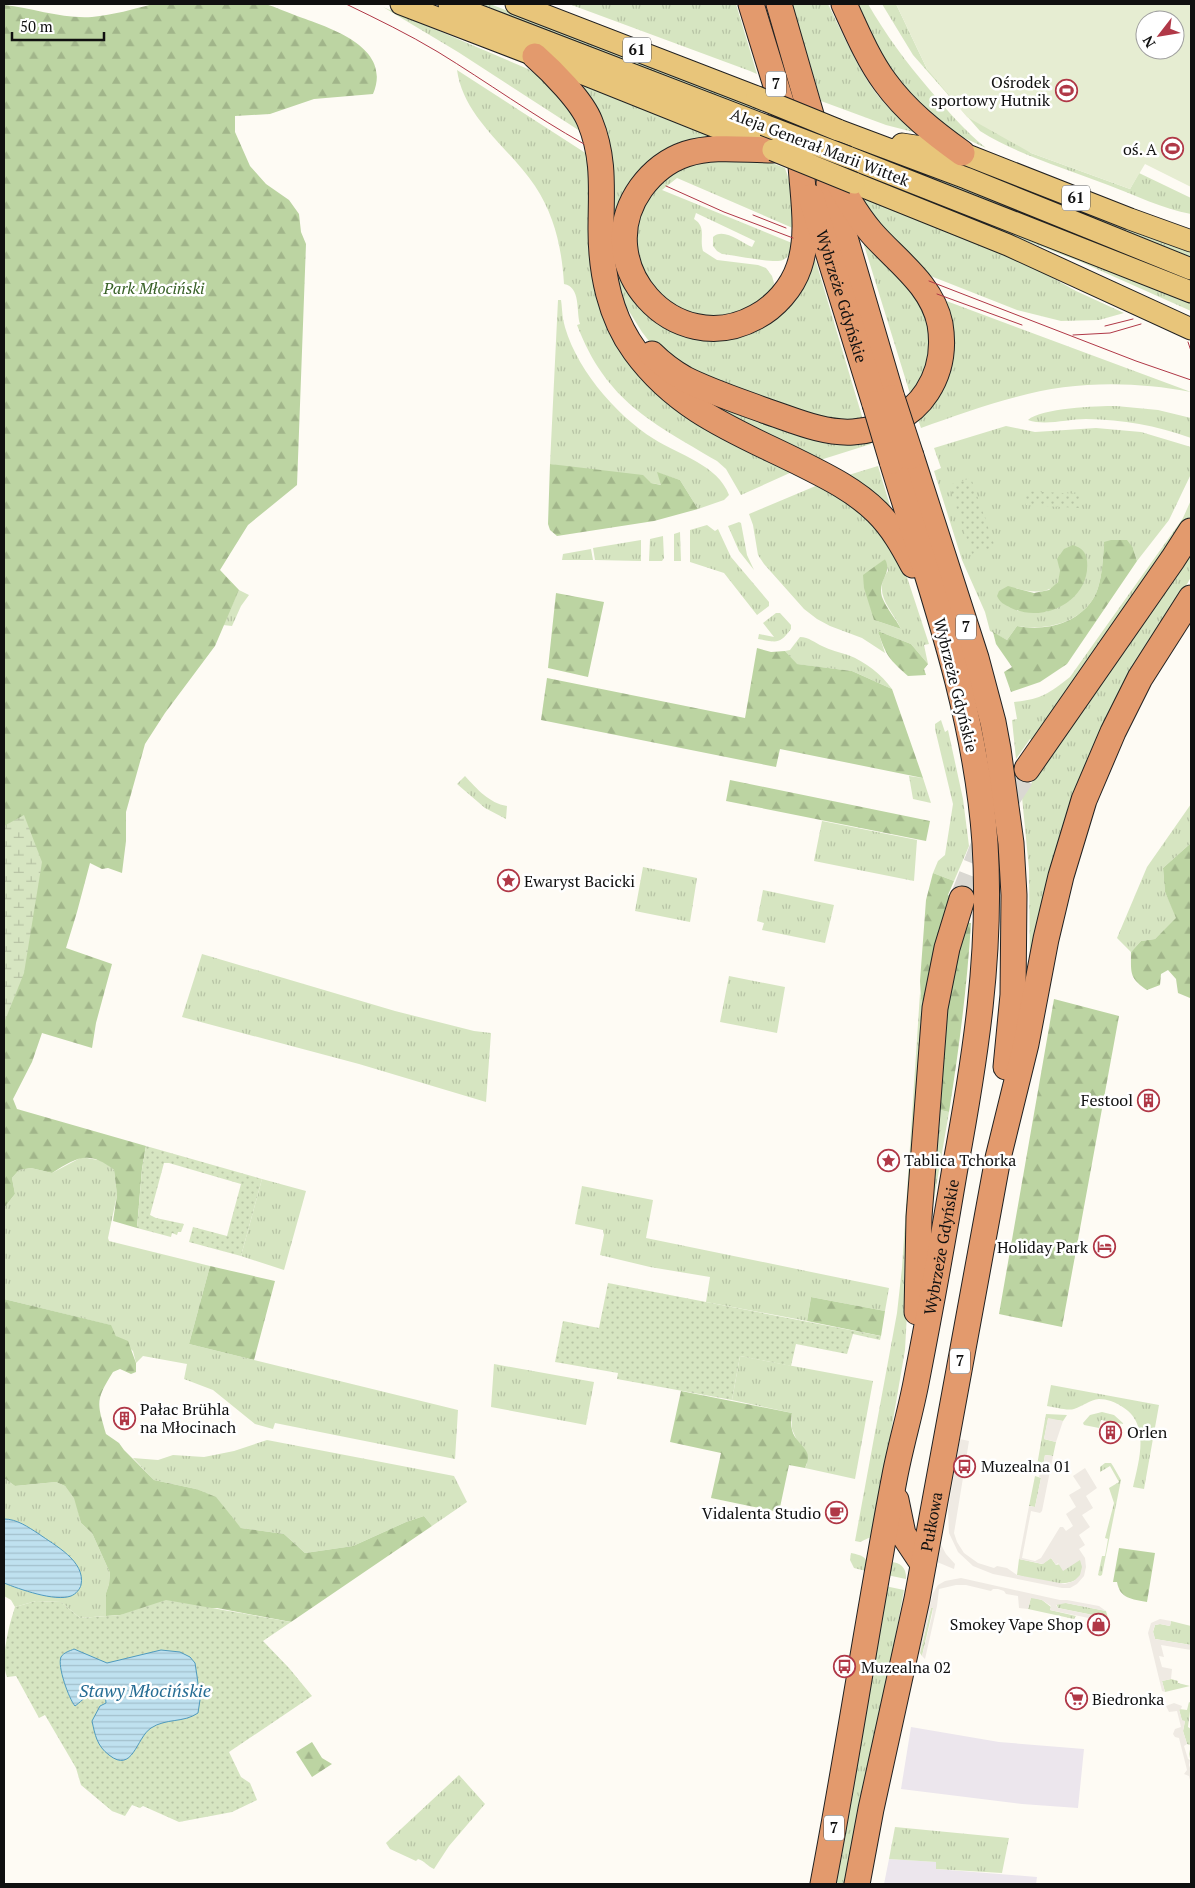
<svg xmlns="http://www.w3.org/2000/svg" width="1195" height="1888" viewBox="0 0 1195 1888" font-family="'PT Serif',serif">
<style>
.industrial{fill:#ece6ed}
.grass{fill:url(#grass-tufts);fill-rule:evenodd}
.forest{fill:url(#forest-firs)}
.wetland{fill:url(#wetland-marsh)}
.park{fill:url(#park-dots)}
.pitch{fill:#e6edd2;fill-rule:evenodd}
.plaza{fill:#efeae3}
.water{fill:url(#water-rules);stroke:#4e9abe}
.lines{fill:none;stroke-linecap:round;stroke-linejoin:round}
.highway-tunnel{stroke:#dad8d2;stroke-width:25;stroke-dasharray:25 12;stroke-linecap:butt}
.major-casing{stroke:#212121;stroke-width:23}
.highway-casing{stroke:#212121;stroke-width:27}
.major{stroke:#e8c57a;stroke-width:21}
.highway{stroke:#e39a6d;stroke-width:25}
.tram{stroke:#b03847;stroke-width:1}
.major-bridge-casing{stroke:#212121;stroke-width:23;stroke-linecap:butt}
.highway-bridge-casing{stroke:#212121;stroke-width:27;stroke-linecap:butt}
.major-bridge{stroke:#e8c57a;stroke-width:21}
.highway-bridge{stroke:#e39a6d;stroke-width:25}
.labels{text-anchor:middle;stroke-width:5;stroke-linejoin:round;paint-order:stroke}
.shield{fill:#fff;stroke:#585858;stroke-width:1}
.shield-label{font-size:15px;font-weight:bold;fill:#101010}
.poi-label{font-size:16px;fill:#101010;stroke:#fff;text-anchor:start}
.street-label{font-size:16px;fill:#101010;stroke:#fff}
.park-label{font-size:16px;font-style:italic;fill:#386127;stroke:#fff}
.water-label{font-size:18px;font-style:italic;fill:#276d94;stroke:#fff}
</style>
<defs>
<pattern id="grass-tufts" width="24" height="20" patternUnits="userSpaceOnUse" patternTransform="scale(1.25)"><rect width="24" height="20" fill="#d6e5c1"/><path d="M3 7l-1-3M5 7V3M7 7l1-3M15 17l-1-3M17 17v-4M19 17l1-3" fill="none" stroke="#b7c3a5"/></pattern>
<pattern id="forest-firs" width="22" height="20" patternUnits="userSpaceOnUse" patternTransform="scale(1.25)"><rect width="22" height="20" fill="#bcd4a2"/><path d="M5 1l3.5 6h-7zM16 11l3.5 6h-7z" fill="#a1b58a"/></pattern>
<pattern id="wetland-marsh" width="20" height="14" patternUnits="userSpaceOnUse" patternTransform="scale(1.25)"><rect width="20" height="14" fill="#d6e5c1"/><path d="M1 5h8M5 5V1M11 12h8M15 12V8" fill="none" stroke="#b7c3a5"/></pattern>
<pattern id="park-dots" width="8" height="8" patternUnits="userSpaceOnUse" patternTransform="scale(1.25)"><rect width="8" height="8" fill="#d6e5c1"/><path d="M2 2h.1M6 6h.1" fill="none" stroke="#b7c3a5" stroke-width="1.8" stroke-linecap="round"/></pattern>
<pattern id="water-rules" width="6" height="5" patternUnits="userSpaceOnUse" patternTransform="scale(1.25)"><rect width="6" height="5" fill="#bfe1ef"/><path d="M0 2.5h6" fill="none" stroke="#a3c0cc"/></pattern>
</defs>
<rect width="100%" height="100%" fill="#fefbf4"/>
<path class="industrial" d="M911,1727L999,1742L1084,1749L1078,1808L1022,1804L901,1789Z
M889,1859L936,1862V1869L1037,1877L1036,1884H884Z"/>
<path class="grass" d="M468,4H490L760,107L762,116Z
M569,4H736L757,74L750,71Z
M792,4H828C842,32 855,63 873,89C885,106 901,120 917,133L886,125L821,101Z
M850,4H868C886,35 906,62 929,89C947,110 964,130 986,148L960,136L939,123L903,94Z
M882,4H896L927,69L1031,153L1130,189L1139,173L1191,198V214C1163,209 1135,195 1108,185C1065,168 1018,155 980,131L913,55Z
M383,7L528,69L555,88L572,110L583,133L458,52Z
M457,70L587,154L589,184L588,247L592,274L600,306L623,354L647,385L668,404L685,416L792,472L741,495L726,469L717,461C651,422 606,401 577,325L580,324C576,311 581,287 564,284C562,250 555,216 535,186C510,148 464,119 457,70Z
M575,81L727,140L634,181L622,199L617,220L636,298L736,335L811,245L864,423L824,422L702,377L655,349L642,332L627,308L616,282L613,254V173L609,139L603,122Z
M842,141L1191,277V282L845,148Z
M759,158L785,168L791,186L795,229L677,178L662,190L792,243C791,250 790,257 783,260C775,264 734,255 722,254L717,251L713,246V237C723,227 741,242 752,247L755,241L696,213L694,219C707,227 699,238 703,251L717,260L758,265L766,268L772,276L774,283L772,293L763,302L724,317L686,313L650,286L635,252L641,207L669,174L696,162Z
M957,165L1191,251V258L1033,197Z
M850,168L1191,300V311L1081,262L851,173Z
M856,193L1023,261L1076,291L1124,313L1099,320L1061,321L1017,310L923,273L881,232Z
M860,232L897,269L931,319L933,354L911,397Z
M941,299L1191,392C1133,381 1073,381 1016,397C984,405 952,417 921,428L917,417Z
M558,300H561C562,306 562,313 563,319C572,364 615,415 654,439C679,455 718,465 729,495L724,500L698,509L680,480L658,473L662,485L550,464Z
M687,389L870,440L871,444L817,461L761,436Z
M1116,406L1158,410L1191,418V438C1155,425 1124,420 1086,419C1068,419 1045,426 1028,420C1041,408 1097,406 1116,406Z
M1006,426L1035,432L1096,428L1141,432L1191,447V474L1169,520L1137,561L1133,548L1104,542C1103,559 1102,589 1091,602C1074,625 1044,630 1017,626L1007,640L990,631L985,612L962,560L934,471L941,468L934,448ZM1057,559L1070,600L1046,612L1017,611L1016,588C1032,594 1061,595 1060,571C1060,567 1058,563 1057,559Z
M878,466L895,522L842,477Z
M818,485L840,498L871,521L903,565L929,644L924,645L928,664L911,644L878,631L885,653L862,638L830,626L817,619L804,609L764,564L758,555L753,525L749,514ZM885,559L888,571C872,594 891,608 901,629L874,620L879,564Z
M1191,500V518L1186,526L1036,741L1030,739L1016,759L1012,720L1017,719L1014,702C1042,699 1048,694 1070,677L1183,518Z
M739,522L741,523L747,555L754,570L739,551L728,526Z
M707,525L715,531L718,529L731,557L769,602V606L757,615L724,573L690,562V530Z
M680,532L681,561H674V534Z
M663,536L664,558L662,561H649L650,539Z
M641,540V561L595,560L593,548Z
M1191,547V577L1171,613L1123,692L1030,972L1029,869L1022,797Z
M591,549L593,560H562L563,554Z
M239,590L249,595L241,606L232,626L223,625Z
M776,613H780L791,625V629C779,645 777,642 758,639L759,634L774,637L763,623Z
M800,637C809,637 815,643 822,646C830,650 839,652 848,655C866,662 881,674 892,689L852,671L796,664L785,651L790,650Z
M941,720L945,732L948,730L963,799L969,846L954,881L933,873L938,861L945,855L953,804L935,729V724Z
M465,776C477,789 489,803 507,806L506,819L485,808L457,784Z
M909,776L923,778L931,803L913,799Z
M1191,804V843L1163,868L1165,892L1177,918L1155,939L1141,941L1131,952L1117,938L1147,867Z
M822,821L917,840L914,881L814,861Z
M643,867L697,878L690,922L635,911Z
M763,890L834,905L825,943L762,930L764,923L757,921Z
M202,954L395,1011L474,1031L491,1033L486,1102L359,1064L182,1017Z
M729,976L785,987L777,1033L720,1022Z
M920,993L921,999L924,1003L905,1350L874,1531L873,1536L860,1542L855,1541L897,1313L902,1268Z
M936,1109L949,1112L932,1211Z
M82,1157L103,1161L114,1170L117,1195L108,1238L109,1241L210,1266L189,1344L458,1410L455,1459L275,1423L273,1429L255,1424L213,1390L184,1379L187,1364L143,1356L136,1363L133,1351L116,1336L110,1325L4,1299V1208L15,1194L12,1178L19,1170L31,1168L52,1173Z
M262,1179L306,1191L284,1270L241,1256Z
M582,1186L653,1200L646,1238L889,1288L885,1311L811,1297L807,1321L706,1302L710,1277L650,1267L600,1255L604,1235L603,1230L575,1224Z
M740,1356L873,1381L855,1479L805,1468L807,1464L792,1429V1413L732,1400Z
M494,1364L594,1382L586,1425L491,1407Z
M1051,1385L1159,1405L1144,1489L1133,1487C1139,1460 1151,1423 1121,1406C1115,1402 1107,1399 1099,1399C1090,1400 1083,1406 1074,1409C1067,1411 1055,1407 1047,1406Z
M1102,1412L1114,1415L1124,1424L1101,1420L1099,1428L1084,1425L1083,1423L1090,1415Z
M1046,1414L1067,1415L1063,1421L1048,1419L1044,1439L1056,1442L1053,1456L1045,1455L1042,1472L1036,1471Z
M267,1440L454,1476L467,1502L432,1526L424,1516L406,1522L353,1546L305,1553L284,1534L241,1528L230,1516L196,1489L154,1480L133,1458L158,1460L173,1455L204,1457L234,1451Z
M1105,1463H1111L1113,1466L1121,1480L1102,1575L1100,1576L1098,1575L1102,1556H1105L1108,1539L1105,1538L1114,1503L1109,1488L1119,1482L1110,1466L1100,1472V1467Z
M1035,1476L1041,1478L1035,1507L1029,1506Z
M4,1478L15,1486L56,1482L65,1486L75,1498L81,1523L92,1533L110,1573L109,1584L106,1593V1616L80,1618L61,1602L36,1601L15,1607L11,1600L4,1596V1583L44,1596H52L67,1554L19,1522L4,1519Z
M851,1553C864,1556 869,1557 866,1571L854,1568L850,1560Z
M1051,1558L1056,1565L1081,1559C1091,1598 1034,1579 1017,1575L1019,1559L1042,1564Z
M890,1562C901,1562 907,1569 906,1579L887,1575Z
M885,1586L904,1590L850,1884H830Z
M1031,1597L1042,1600L1051,1607L1050,1610L1076,1616L1074,1619L1028,1609Z
M1056,1603H1066L1106,1611L1108,1618L1058,1608Z
M931,1608H933L922,1656L920,1653Z
M1171,1621L1191,1626V1645L1155,1639L1153,1632L1155,1625L1160,1624L1170,1626Z
M1171,1679L1178,1681V1683L1190,1686L1165,1692L1162,1681Z
M1189,1702L1191,1703L1188,1727L1191,1729V1763L1189,1754L1191,1745L1187,1744L1183,1731L1185,1721H1182L1179,1709L1187,1710Z
M459,1775L485,1804L449,1846L434,1869C427,1866 425,1861 418,1859L416,1861L390,1849L386,1843L387,1842Z
M895,1827L1009,1838L1002,1873L936,1869V1862L889,1859Z"/>
<path class="forest" d="M153,4H265C276,7 286,12 297,16C330,28 393,47 373,94L314,99L270,114L235,116V132L250,166L266,184L289,200L299,214L301,232L306,244L297,485L248,525L220,570L239,590L215,646L165,713L145,744L126,812V841L122,873L108,868L102,869L90,863L77,912L66,948L112,964L96,1023L92,1048L42,1033L32,1062L13,1099L17,1109L146,1146L142,1169L137,1228L113,1221L117,1195L114,1170C89,1150 77,1157 52,1173L31,1168L19,1170L12,1178L15,1194L4,1208V5C33,8 62,19 92,17C113,15 134,9 153,4Z
M550,464L643,475L651,483L661,485L657,472L680,480L698,509L654,521L557,536L550,530L548,524Z
M1111,540H1127L1133,548L1137,561L1067,664L1040,682L1011,692L1004,672L1012,667L996,644L993,632L1007,640L1017,626C1044,631 1074,625 1091,602C1102,589 1103,559 1104,542Z
M1073,545C1082,548 1086,552 1087,561C1091,600 1044,624 1011,608C1004,604 1000,603 997,596L999,591L1008,586L1034,593L1049,590L1058,582L1060,571L1057,559L1064,549Z
M885,559C893,574 877,580 882,597C886,608 896,619 901,629L874,620L864,588L863,575Z
M556,593L604,602L588,677L548,668Z
M878,631L911,644L928,664L924,669L926,675L908,676C889,659 886,656 878,631Z
M757,648L771,652L785,651L797,664L852,671L892,689L923,778L780,749L776,767L541,720L547,678L745,718Z
M730,780L930,821L926,841L726,801Z
M1191,843V998H1190L1178,993L1176,979L1168,970L1161,974L1160,985L1147,990C1129,978 1131,973 1131,952L1141,941L1155,939L1176,918L1165,892L1163,868Z
M933,873L954,881L948,895L954,898L927,1005L923,1003L921,999L920,981L926,900Z
M963,922L971,923C967,987 959,1049 949,1112L936,1109L940,1037Z
M1054,999L1119,1016L1062,1327L999,1314Z
M210,1266L275,1281L254,1360L189,1344Z
M811,1297L885,1311L881,1336L807,1321Z
M4,1299L111,1325L116,1336L128,1341L136,1363V1372L131,1374L120,1369L113,1372C95,1401 97,1402 106,1434L119,1443L124,1450L154,1480L196,1489L216,1497L241,1528L284,1534L305,1553L353,1546L406,1522L424,1516L432,1526L291,1622L217,1608L106,1616V1593L109,1584L110,1573L92,1533L81,1523L74,1498L65,1486L56,1482L15,1486L4,1478Z
M681,1391L792,1413C791,1421 790,1429 795,1437C803,1449 813,1451 805,1468L789,1465L779,1512L711,1498L721,1453L670,1442Z
M1119,1548L1155,1553L1147,1602C1132,1599 1120,1599 1117,1582H1113Z
M312,1742L322,1758L332,1764L312,1777L296,1752Z"/>
<path class="wetland" d="M24,815L42,862L24,973L4,1023V826Z"/>
<path class="park" d="M971,478L995,547L972,554L949,485Z
M1026,491L1081,494L1079,508L1026,505Z
M146,1146L262,1179L241,1256L189,1242L193,1227L227,1236L241,1184L169,1163H164L150,1215L156,1218L184,1224L181,1232H178L177,1235L172,1233L171,1237L137,1228L142,1169Z
M608,1283L881,1336L880,1340L853,1334L847,1354L796,1344L791,1366L740,1356L732,1400L617,1379L618,1373L555,1362L563,1321L599,1328Z
M166,1600L291,1622L263,1641L289,1668L312,1696L229,1752L241,1777L250,1783L257,1800L232,1812L179,1822L143,1806L140,1808L132,1805L125,1816L112,1811L81,1785L76,1768L45,1715L39,1718L16,1676L7,1677C0,1659 9,1625 15,1607L36,1601L61,1602L80,1618L120,1615Z"/>
<path class="pitch" d="M896,4H1191V187L1145,164L1130,189L1031,153L967,117L927,69ZM1145,20H1175V50H1145Z"/>
<path class="plaza" d="M1048,1418L1063,1421L1056,1442L1044,1439Z
M960,1439L969,1441L954,1533L957,1542L964,1553L978,1563L994,1568L997,1566L1007,1568L1017,1575L1065,1584L1074,1581L1080,1575L1082,1567L1080,1560L1063,1571L1058,1563L1056,1565L1051,1558L1043,1564L1019,1559L1029,1506L1035,1507L1041,1478L1039,1477L1040,1472H1042L1045,1455L1053,1456L1042,1511L1040,1513L1031,1511L1022,1558L1035,1561L1041,1558L1060,1527H1063L1066,1531L1073,1526L1066,1514L1076,1507L1069,1495L1081,1488L1073,1476L1085,1468L1097,1488L1086,1496L1093,1508L1082,1515L1090,1527L1079,1535L1085,1545L1079,1549L1085,1558L1086,1567L1084,1576L1077,1584L1070,1588H1062L993,1574L973,1566L958,1552L949,1533L948,1510Z
M940,1543L946,1554L955,1564L954,1569L937,1562Z
M961,1578L1060,1600H1067L1099,1606L1106,1611L1066,1603L1056,1605L1058,1608L1108,1618V1622L1050,1610L1051,1606L1042,1600L1031,1598L1028,1609L1019,1608L1018,1596L1006,1594L1004,1591L998,1589H993L991,1591L966,1585H956L939,1589L937,1606L925,1659L922,1656L932,1616L933,1608H931L920,1653L919,1652L933,1593L938,1585L945,1581Z
M1160,1619L1171,1621L1170,1626L1160,1624L1155,1625L1153,1631L1155,1639L1191,1645V1650L1161,1645L1164,1657L1159,1656L1162,1667L1172,1669L1171,1679L1162,1681L1165,1692L1162,1691L1148,1633L1151,1623Z
M1174,1703L1182,1706L1181,1709L1179,1710L1182,1720L1185,1721L1183,1731L1187,1744L1184,1746L1188,1759L1190,1760L1189,1765L1191,1771V1784L1189,1776L1184,1774L1187,1770L1179,1738L1175,1737L1173,1734L1175,1729L1181,1727L1177,1711L1169,1712L1166,1706Z"/>
<path class="water" d="M4,1519C17,1519 28,1527 39,1534C54,1545 86,1561 81,1585C80,1589 76,1594 71,1596C55,1602 19,1589 4,1583Z
M74,1649L107,1663L161,1650L180,1652L190,1657L195,1663L197,1676L200,1700L198,1713C184,1723 166,1718 151,1728C136,1738 133,1774 109,1755C97,1746 95,1735 92,1721L100,1706L106,1703L105,1693C93,1686 85,1699 75,1706C69,1699 57,1666 61,1657C64,1652 70,1651 74,1649Z"/>
<g class="lines">
<path class="highway-tunnel" d="M962,899L992,823L1027,769"/>
<defs>
<path id="major" d="M401,4L586,75L766,147
M449,4L764,125
M516,4L757,97
M838,130L966,178L1191,269
M902,144L962,153L1130,219L1191,241
M848,157L1191,292
M854,183L1008,245L1191,329"/>
<g id="highway">
<path d="M751,4L789,128"/>
<path d="M779,4L818,139"/>
<path d="M844,4C856,30 868,59 885,82C906,111 934,133 962,153"/>
<path d="M535,56C552,71 582,101 590,122C605,159 601,191 601,230C601,272 610,317 635,351C678,410 735,431 798,462C826,476 855,490 877,512C893,528 903,546 913,565"/>
<path d="M773,150C743,150 715,145 686,154C668,160 652,173 641,188C587,264 674,362 756,317C775,307 792,288 799,267C810,235 803,197 801,165"/>
<path d="M829,183L892,398"/>
<path id="s1" d="M811,197L875,404"/>
<path d="M652,354C662,364 673,372 685,379C711,392 739,401 766,411C793,420 824,434 853,432C882,430 911,417 927,392C940,372 944,348 940,324C932,284 895,260 871,232C853,211 840,185 827,161"/>
<path d="M911,456L976,658L993,722L998,749L1011,843L1014,895L1013,995L1006,1067"/>
<path d="M1027,769L1173,559L1191,531"/>
<path d="M917,1312L919,1217L935,1008L947,948L962,899"/>
<path d="M896,1500L903,1534L923,1564"/>
<path id="s2" d="M823,1884C849,1748 869,1611 895,1475C901,1444 910,1414 916,1383C930,1311 943,1240 955,1168C975,1060 992,953 985,843C976,711 930,586 892,461"/>
<path id="s3" d="M857,1884L871,1809L917,1599L998,1158L1026,1044L1046,939L1061,876L1084,800L1113,732L1140,678L1191,598"/>
</g>
</defs>
<use href="#major" class="major-casing"/>
<use href="#highway" class="highway-casing"/>
<use href="#major" class="major"/>
<use href="#highway" class="highway"/>
<path class="tram" d="M346,4C377,19 408,34 438,52C487,82 534,116 584,144
M666,186L724,212L793,238
M753,215L786,228
M929,281L1136,361L1191,380
M937,294L1022,325
M1105,326L1133,319
M1073,335L1110,333L1141,324
M1188,342L1191,351"/>
<defs>
<path id="major-bridge" d="M757,97L838,130
M764,125L848,157
M773,150L854,183"/>
<path id="highway-bridge" d="M892,398L911,456
M875,404L892,461"/>
</defs>
<use href="#major-bridge" class="major-bridge-casing"/>
<use href="#highway-bridge" class="highway-bridge-casing"/>
<use href="#major-bridge" class="major-bridge"/>
<use href="#highway-bridge" class="highway-bridge"/>
</g>
<defs>
<symbol id="stadium-ring" viewBox="-11 -11 22 22"><circle r="9.5" fill="#fff" stroke="#b03847" stroke-width="1.5"/><path d="M0-5a6.5 5 0 1 0 0 10a6.5 5 0 1 0 0-10ZM-3.5-1.8h7v3.6h-7Z" fill="#b03847"/></symbol>
<symbol id="sight-ring" viewBox="-11 -11 22 22"><circle r="9.5" fill="#fff" stroke="#b03847" stroke-width="1.5"/><path d="M0-6L1.8-2.2L6-1.7L2.9 1.2L3.7 5.4L0 3.3L-3.7 5.4L-2.9 1.2L-6-1.7L-1.8-2.2Z" fill="#b03847"/></symbol>
<symbol id="building-ring" viewBox="-11 -11 22 22"><circle r="9.5" fill="#fff" stroke="#b03847" stroke-width="1.5"/><path d="M-4-6H4V6H1V3H-1V6H-4ZM-2.5-4.3h1.7v1.8h-1.7ZM.8-4.3h1.7v1.8H.8ZM-2.5-1h1.7V.8h-1.7ZM.8-1h1.7V.8H.8Z" fill="#b03847"/></symbol>
<symbol id="hotel-ring" viewBox="-11 -11 22 22"><circle r="9.5" fill="#fff" stroke="#b03847" stroke-width="1.5"/><path d="M-6-4.5h1.5V1H6V5H4.5V3h-9V5H-6ZM-4 0a1.8 1.8 0 1 1 3.6 0ZM.5 0V-2.5h3Q6-2.5 6 0Z" fill="#b03847"/></symbol>
<symbol id="bus-ring" viewBox="-11 -11 22 22"><circle r="9.5" fill="#fff" stroke="#b03847" stroke-width="1.5"/><path d="M-5-6H5V4H4V6H2V4H-2V6H-4V4H-5ZM-3.5-4V0h7V-4ZM-3.5 1.2v1.5H-2V1.2ZM2 1.2v1.5H3.5V1.2Z" fill="#b03847"/></symbol>
<symbol id="cafe-ring" viewBox="-11 -11 22 22"><circle r="9.5" fill="#fff" stroke="#b03847" stroke-width="1.5"/><path d="M-5.5-4.5H6V0H3Q3 3.5 0 3.5H-2.5Q-5.5 3.5-5.5 0ZM3-3.2v2h1.7v-2ZM-6 4.5H4V6H-6Z" fill="#b03847"/></symbol>
<symbol id="shop-ring" viewBox="-11 -11 22 22"><circle r="9.5" fill="#fff" stroke="#b03847" stroke-width="1.5"/><path d="M-5-2.5h2.3a2.7 3.5 0 0 1 5.4 0H5L5.5 6h-11ZM-1.5-2.5h3a1.5 2.3 0 0 0-3 0Z" fill="#b03847"/></symbol>
<symbol id="supermarket-ring" viewBox="-11 -11 22 22"><circle r="9.5" fill="#fff" stroke="#b03847" stroke-width="1.5"/><path d="M-6-5.5h2.5l.6 2H6L4.5 2H-2.5L-4.4-4H-6ZM-1.5 3.2a1.3 1.3 0 1 0 .1 0ZM3 3.2a1.3 1.3 0 1 0 .1 0Z" fill="#b03847"/></symbol>
</defs>
<g fill-rule="evenodd">
<use href="#stadium-ring" x="1054" y="78" width="25" height="25"/>
<use href="#stadium-ring" x="1160" y="136" width="25" height="25"/>
<use href="#sight-ring" x="496" y="868" width="25" height="25"/>
<use href="#building-ring" x="1136" y="1088" width="25" height="25"/>
<use href="#sight-ring" x="876" y="1148" width="25" height="25"/>
<use href="#hotel-ring" x="1092" y="1234" width="25" height="25"/>
<use href="#building-ring" x="112" y="1406" width="25" height="25"/>
<use href="#building-ring" x="1098" y="1420" width="25" height="25"/>
<use href="#bus-ring" x="952" y="1454" width="25" height="25"/>
<use href="#cafe-ring" x="824" y="1500" width="25" height="25"/>
<use href="#shop-ring" x="1086" y="1612" width="25" height="25"/>
<use href="#bus-ring" x="832" y="1654" width="25" height="25"/>
<use href="#supermarket-ring" x="1064" y="1686" width="25" height="25"/>
</g>
<g class="labels">
<g class="shield">
<rect x="623" y="37.5" width="28" height="25" rx="4"/>
<rect x="766" y="71.5" width="20" height="25" rx="4"/>
<rect x="1062" y="185.5" width="28" height="25" rx="4"/>
<rect x="956" y="614.5" width="20" height="25" rx="4"/>
<rect x="950" y="1348.5" width="20" height="25" rx="4"/>
<rect x="824" y="1815.5" width="20" height="25" rx="4"/>
</g>
<g class="shield-label">
<text x="637" y="55">61</text>
<text x="776" y="89">7</text>
<text x="1076" y="203">61</text>
<text x="966" y="632">7</text>
<text x="960" y="1366">7</text>
<text x="834" y="1833">7</text>
</g>
<g class="poi-label">
<text x="1050" y="88" text-anchor="end">Ośrodek<tspan x="1050" dy="18">sportowy Hutnik</tspan></text>
<text x="1157" y="155" text-anchor="end">oś. A</text>
<text x="524" y="887">Ewaryst Bacicki</text>
<text x="1133" y="1106" text-anchor="end">Festool</text>
<text x="904" y="1166">Tablica Tchorka</text>
<text x="1088" y="1253" text-anchor="end">Holiday Park</text>
<text x="140" y="1415">Pałac Brühla<tspan x="140" dy="18">na Młocinach</tspan></text>
<text x="1127" y="1438">Orlen</text>
<text x="981" y="1472">Muzealna 01</text>
<text x="821" y="1519" text-anchor="end">Vidalenta Studio</text>
<text x="1083" y="1630" text-anchor="end">Smokey Vape Shop</text>
<text x="861" y="1673">Muzealna 02</text>
<text x="1092" y="1705">Biedronka</text>
</g>
<g class="street-label">
<text transform="translate(820 147) rotate(21)" y="6">Aleja Generał Marii Wittek</text>
<text dy="6" stroke="none"><textPath href="#s1" startOffset="104">Wybrzeże Gdyńskie</textPath></text>
<text transform="translate(956 685) rotate(76)" y="6">Wybrzeże Gdyńskie</text>
<text dy="6" stroke="none"><textPath href="#s2" startOffset="648">Wybrzeże Gdyńskie</textPath></text>
<text dy="6" stroke="none"><textPath href="#s3" startOffset="370">Pułkowa</textPath></text>
</g>
<g class="park-label">
<text x="154" y="294">Park Młociński</text>
</g>
<g class="water-label">
<text x="145" y="1697">Stawy Młocińskie</text>
</g>
</g>
<rect width="1195" height="1888" fill="none" stroke="#101010" stroke-width="10"/>
<g transform="translate(1160 35) rotate(239)"><circle r="24" fill="#ffffff" stroke="#9f9f9f"/>
<path d="M0-4L9 19L0 12L-9 19Z" fill="#b03847"/>
<text y="-8" font-size="14" font-weight="bold" text-anchor="middle" fill="#101010">N</text>
</g>
<path d="M12 32v8h92v-8" fill="none" stroke="#101010" stroke-width="2.5"/>
<text x="20" y="32" font-size="15" fill="#101010" stroke="#ffffff" stroke-width="4" paint-order="stroke">50 m</text>
</svg>
